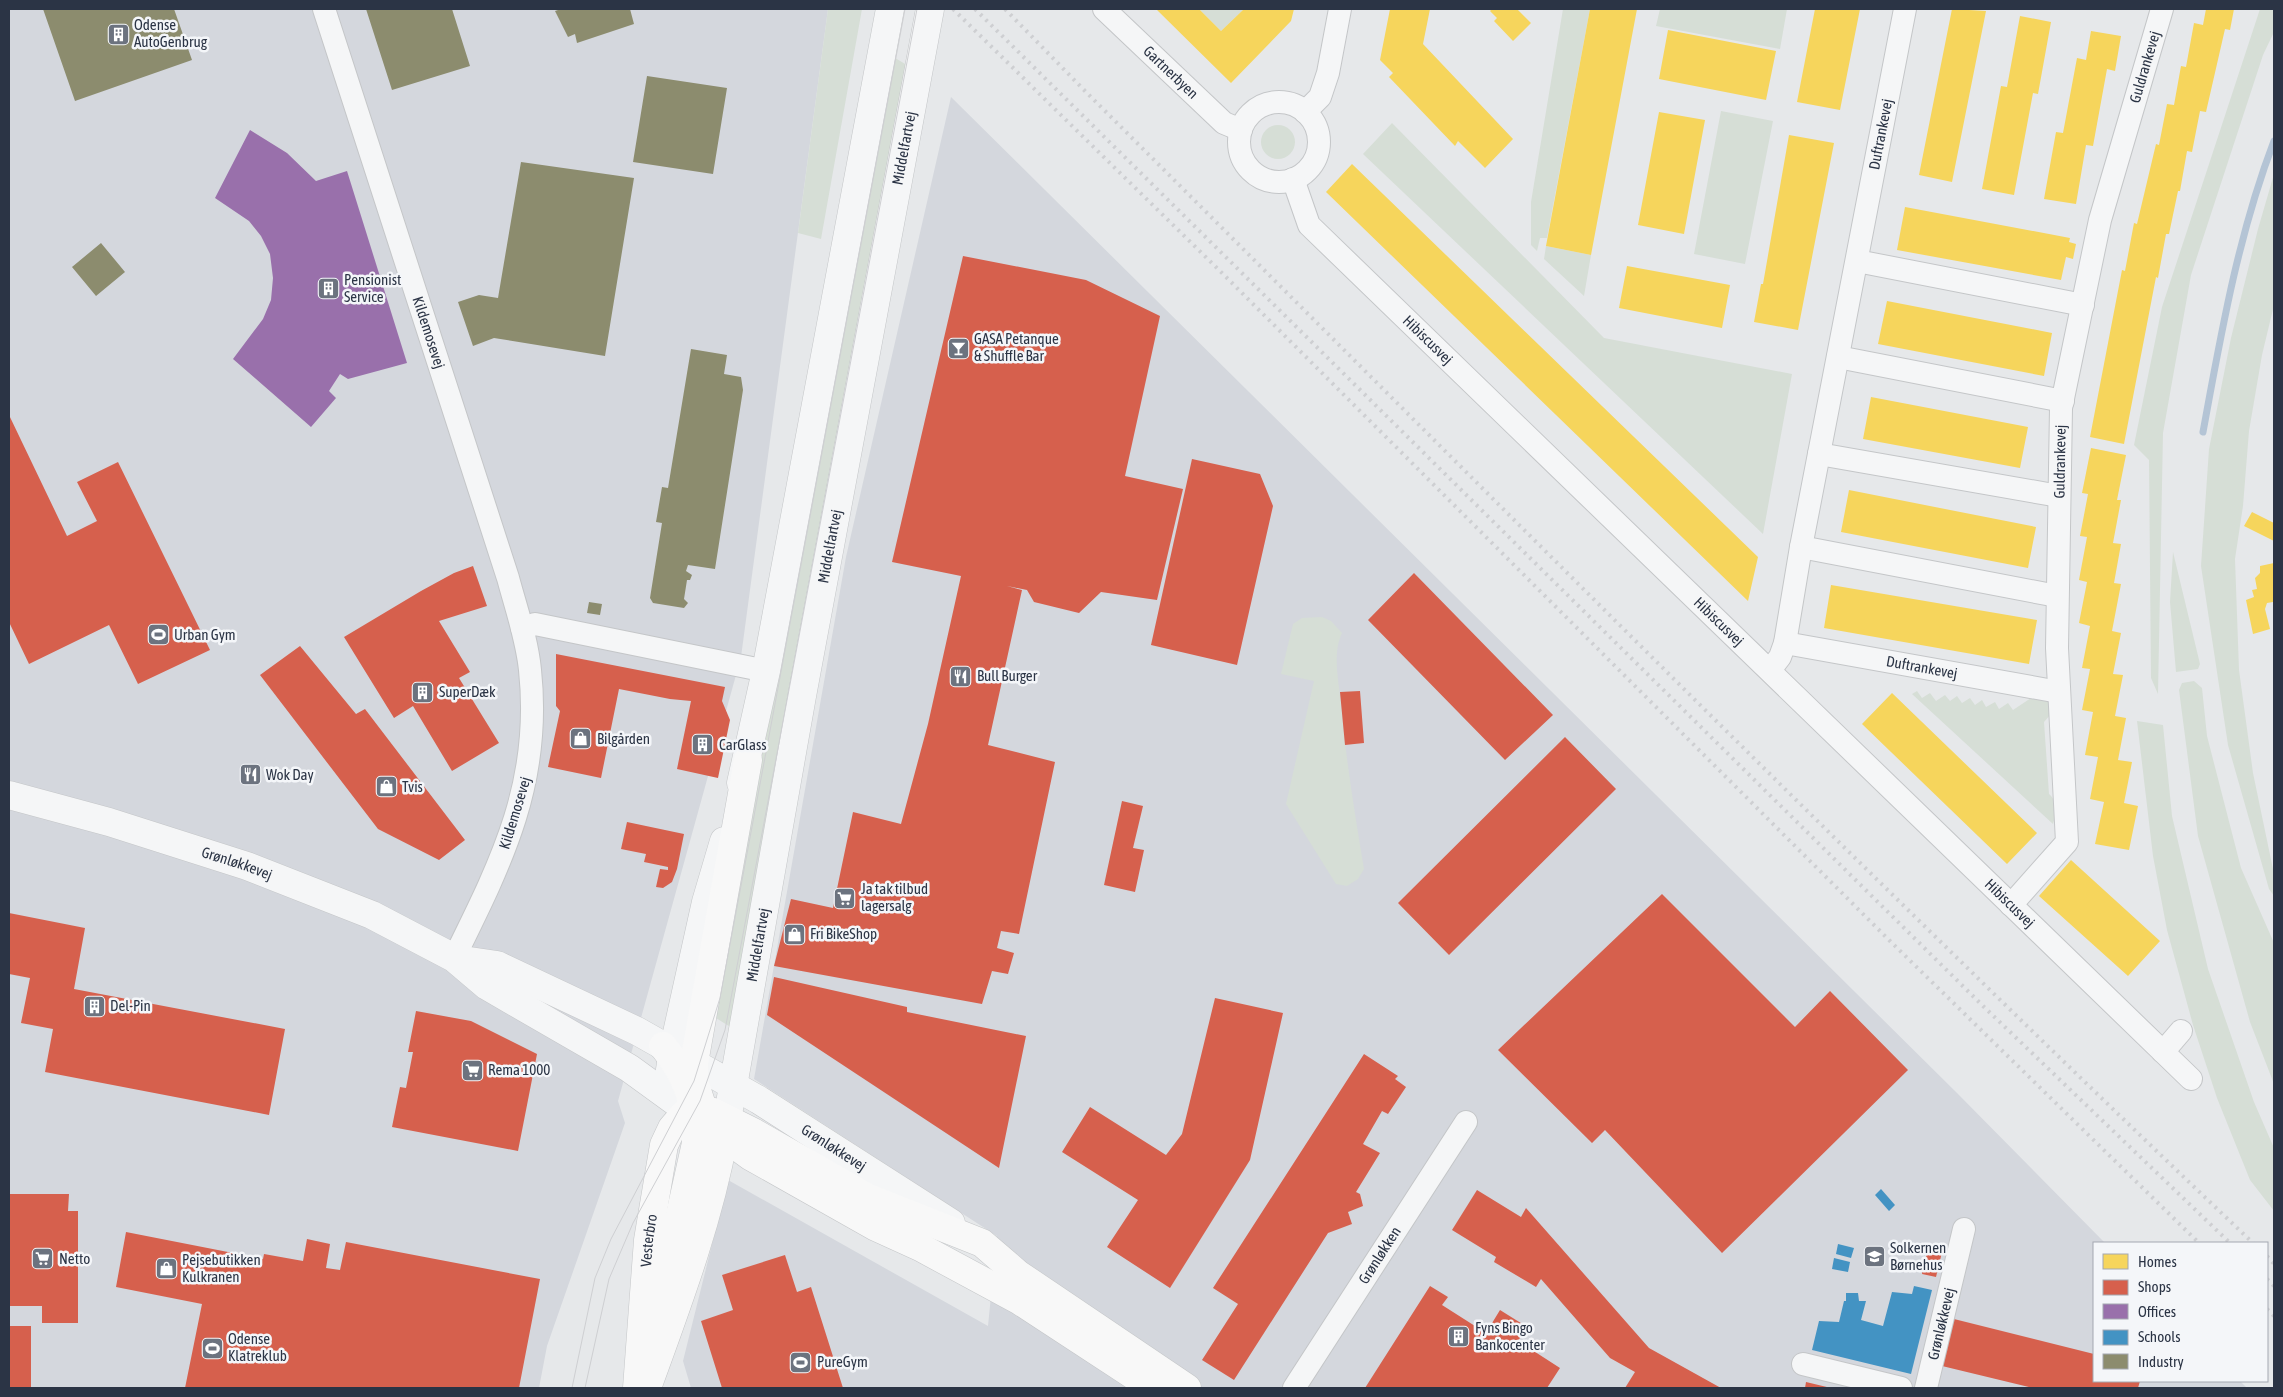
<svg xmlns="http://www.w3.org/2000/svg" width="2283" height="1397" viewBox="0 0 2283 1397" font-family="'Asap Condensed',sans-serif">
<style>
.built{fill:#d4d7dd}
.green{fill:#d6ded6}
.homes{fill:#f6d55c}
.shops{fill:#d6604d}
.offices{fill:#9970ab}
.schools{fill:#4393c3}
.industry{fill:#8c8c6e}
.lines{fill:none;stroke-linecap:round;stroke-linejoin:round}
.stream{stroke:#b4c4d5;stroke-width:7}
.minor-casing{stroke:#c4c6c8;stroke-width:24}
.tertiary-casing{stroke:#c4c6c8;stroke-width:29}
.secondary-casing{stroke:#c4c6c8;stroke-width:29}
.minor{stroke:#f5f6f7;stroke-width:22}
.tertiary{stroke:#f5f6f7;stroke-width:28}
.secondary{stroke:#f8f8f8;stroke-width:28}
.tram{stroke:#cecfd2;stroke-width:1}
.rail{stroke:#cecfd2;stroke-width:4;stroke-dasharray:2.5 5;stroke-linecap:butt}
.labels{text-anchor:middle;stroke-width:5;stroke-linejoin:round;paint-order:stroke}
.poi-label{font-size:15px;fill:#2b3445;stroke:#f4f6f9;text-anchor:start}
.street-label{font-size:15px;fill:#2b3445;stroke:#f4f6f9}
</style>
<rect width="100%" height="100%" fill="#e6e8ea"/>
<path class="built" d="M9,9H828L741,657L618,1101L625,1123L547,1346L539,1388H9Z
M951,97L1957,1093L2105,1243H2094V1381H2240L2247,1388H691L683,1361L728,1180L988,1326L997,1236L754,1079L846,557Z"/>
<path class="green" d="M828,9H862L821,239L798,233Z
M1201,9H1244L1221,31L1200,10Z
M1563,9H1590L1547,238H1540L1537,251L1531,245V202Z
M1660,9H1787L1780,49L1656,26Z
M2260,9H2274V32L2263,55L2191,275L2163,433L2158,694L2151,678L2149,460L2134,445L2162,307Z
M890,55L912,68L732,1028L708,1013Z
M1721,111L1773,121L1745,264L1694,254Z
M1392,123L1604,338L1792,374L1763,534L1363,154Z
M1261 142a17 17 0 1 1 34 0a17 17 0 1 1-34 0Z
M2274,174V305L2262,355L2249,431L2243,506L2235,559L2239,670L2253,773L2274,874V896L2269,889L2228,745L2201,566L2209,449L2231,338L2258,229Z
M1546,246L1591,255L1584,296L1544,259Z
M2173,552L2200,664L2198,669L2176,672L2170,602Z
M1322,617L1331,621L1342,633C1332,654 1339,682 1341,705C1346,760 1355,815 1364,869L1358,879L1347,886L1336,884L1286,804L1314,681L1281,674L1293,624L1302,618Z
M2194,681L2202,688L2207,736L2241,868L2274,943V1084L2250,1022L2198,836L2179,690L2182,683Z
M1917,691L1922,698L1930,693L1936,701L1945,695L1950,701L1957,696L1962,703L1970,698L1975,705L1982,700L1986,707L1995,702L1999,709L2008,703L2013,710L2034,696L2047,699L2052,713L2044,722L2049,794C2059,803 2057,812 2053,824L1912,694Z
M2137,721L2163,725L2172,816L2208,969L2254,1102L2274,1148V1211L2250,1180L2217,1098L2193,1025L2167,930L2153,856Z"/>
<path class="homes" d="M1156,9H1201L1200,10L1221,31L1244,9H1294L1291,21L1231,83Z
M1390,9H1430L1423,44L1513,139L1485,168L1458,141L1455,146L1389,77L1393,73L1380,60Z
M1492,9H1517L1531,23L1513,41L1494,21L1497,18L1490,11Z
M1590,9H1637L1591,255L1546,246Z
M1815,9H1860L1840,110L1797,102Z
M1952,9L1986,11L1952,182L1919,175Z
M2206,9H2234L2230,30L2225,29L2206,112L2200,111L2192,152L2187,151L2180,191H2178L2169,234H2166L2158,278L2156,277L2124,444L2090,437L2122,270L2125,271L2134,223L2137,224L2156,144L2159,145L2167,104L2174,105L2181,66L2186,67L2194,23L2203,25Z
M2020,16L2051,22L2038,94L2033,93L2014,195L1982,189L2001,86L2007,87Z
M1668,30L1776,51L1766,100L1659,79Z
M2091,31L2121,36L2115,71L2107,69L2093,146L2086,145L2076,204L2044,199L2056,132L2063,133L2077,58L2086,60Z
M1659,112L1705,120L1684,234L1638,225Z
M1789,135L1834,143L1798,330L1754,322L1761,284H1763Z
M1352,164L1758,557L1748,601L1326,192Z
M1905,207L2070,238L2069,242L2076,244L2073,259L2066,257L2061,280L1897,250Z
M1627,266L1730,285L1722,328L1619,308Z
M1887,301L2052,333L2044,376L1878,344Z
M1871,397L2028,427L2020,468L1863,439Z
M2091,448L2126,455L2117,500H2121L2113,543L2121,544L2114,583L2121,584L2112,631L2121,633L2113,674L2123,675L2115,716L2126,718L2118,760L2132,762L2124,803L2138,806L2129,850L2095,844L2104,802L2090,799L2098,757L2085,755L2093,712L2082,710L2090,669L2082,668L2090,626L2079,623L2087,582L2079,580L2087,537L2080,536L2088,494L2082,493Z
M1849,490L2036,527L2028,568L1841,532Z
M2252,512L2274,523V541L2244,526Z
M2274,563L2273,602L2267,603L2265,609L2270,629L2253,634L2246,600L2254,597L2252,590L2257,589L2255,578L2260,573V566Z
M1831,585L2037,620L2029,664L1824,628Z
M1892,693L2037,833L2007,864L1862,724Z
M2071,860L2160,941L2128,976L2039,896Z"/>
<path class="shops" d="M963,256L1086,280L1160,316L1125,476L1183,489L1157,600L1101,592L1079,613L1034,602L1027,590L1007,586L1022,590L988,745L1055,762L1019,934L1001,931L997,948L1014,953L1008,974L992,971L982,1004L774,966L791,899L833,908L853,812L901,824L928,724L961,576L892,562Z
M9,415L67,536L97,521L77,482L118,462L210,650L138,684L109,625L29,664L9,622Z
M1192,459L1260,474L1273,506L1237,665L1151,645Z
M473,566L487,606L439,621L470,672L459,678L499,743L452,771L413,706L394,718L344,637L421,591L454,573Z
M1414,573L1553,715L1505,760L1368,620Z
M300,646L356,714L365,709L465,840L439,860L378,829L260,675Z
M556,654L725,687L722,701L730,720L718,778L677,769L691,701L670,699L619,689L601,778L548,767L560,711L556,706Z
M1360,691L1364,743L1345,745L1340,692Z
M1565,737L1616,789L1449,955L1398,903Z
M1122,801L1143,806L1133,848L1144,850L1135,892L1104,885Z
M627,822L684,834L677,869L672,882L663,888L656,887L660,869L668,870V867L644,862L646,854L621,849Z
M1662,894L1795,1027L1830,991L1908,1070L1722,1253L1605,1130L1592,1143L1498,1050Z
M9,913L85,928L74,989L285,1029L269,1115L45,1072L53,1029L21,1023L30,978L9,974Z
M774,977L907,1007V1012L1026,1036L999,1168L767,1015Z
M1215,998L1283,1013L1250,1160L1170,1288L1107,1247L1138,1200L1062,1152L1090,1107L1166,1155L1182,1134Z
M416,1011L471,1021L537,1054L518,1151L392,1127L400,1087L406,1088L413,1052H408Z
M1364,1054L1398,1076L1395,1079L1406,1087L1388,1114L1382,1111L1363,1144L1380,1153L1356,1192L1360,1194L1363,1206L1348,1212L1352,1224L1328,1233L1234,1380L1202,1360L1238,1304L1213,1288Z
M1477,1190L1521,1217L1526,1208L1649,1348L1721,1388H1625L1635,1372L1610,1358L1541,1279L1536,1287L1494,1262L1496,1257L1452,1230Z
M9,1194H69L68,1211H78V1323H42V1306H9Z
M126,1232L263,1259L264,1254L303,1261L307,1239L330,1244L326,1268L340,1270L346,1242L540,1279L519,1388H185L202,1304L116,1287Z
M1929,1245L1943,1248L1936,1277L1922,1274Z
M785,1255L797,1292L811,1287L843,1388H722L701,1321L733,1310L722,1275Z
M1430,1286L1448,1297L1442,1305L1486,1333L1500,1310L1527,1327L1518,1341L1560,1368L1547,1388H1365Z
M1954,1319L2094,1354V1381H2140L2138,1388H2033L1942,1366Z
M9,1326H31V1388H9Z
M1806,1382L1831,1388H1805Z"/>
<path class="offices" d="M250,130L287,153L316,181L347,171L407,363L348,379L340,374L329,391L336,398L311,427L233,359L263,319L271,300L273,278L270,254L261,236L249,221L215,198Z"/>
<path class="schools" d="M1881,1189L1895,1205L1889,1211L1875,1195Z
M1838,1244L1854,1248L1851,1258L1836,1254Z
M1834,1258L1850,1262L1848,1272L1832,1269Z
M1914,1286L1932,1290L1911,1374L1812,1350L1819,1321L1839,1322L1844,1301H1846V1293H1858L1859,1301H1866L1861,1320L1883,1326L1892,1292L1912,1294Z"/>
<path class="industry" d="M43,9H174L192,60L75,101Z
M366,9H452L470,66L392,90Z
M561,9H630L634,24L577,43L575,34L568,37L555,11Z
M647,76L727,88L713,174L633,162Z
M521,162L634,178L605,356L494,338L473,346L458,302L479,295L498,298Z
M101,243L125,272L96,296L72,267Z
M691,349L727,355L724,374L741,377L743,390L715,569L688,565L686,571L692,575L690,580H687L684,599L688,603L684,608L653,603L650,598L662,523L656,522L662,487L668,488Z
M589,602L602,604L600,615L587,613Z"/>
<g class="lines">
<path class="stream" d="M2203,432C2221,334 2238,235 2274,141"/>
<defs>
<g id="minor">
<path id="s1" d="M324,9L508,578C516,608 527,639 530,670C542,782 502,861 454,958"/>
<path id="s2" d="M1104,9L1224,123L1241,130"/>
<circle cx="1279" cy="142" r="40"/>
<path d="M1305,112L1320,97L1328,73L1340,9"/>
<path id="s3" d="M1293,179L1309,225L2191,1079"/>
<path d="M1857,261L2083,305"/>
<path d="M1838,357L2063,401"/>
<path d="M1819,454L2059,496"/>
<path d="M1801,547L2057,596"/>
<path d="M522,628L535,624L766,671"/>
<path id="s4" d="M1785,643L2059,692"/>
<path id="s5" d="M1770,670L1780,657L1785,643L1801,547L1905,9"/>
<path id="s6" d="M2011,905L2067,842L2057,648L2061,408L2100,220L2162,9"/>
<path d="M2163,1052L2181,1031"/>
<path d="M1803,1364L1901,1388"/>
<path id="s7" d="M1294,1388L1466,1122"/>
<path id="s8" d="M1926,1388L1964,1229"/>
</g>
<g id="tertiary">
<path d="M741,783L766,671L890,9"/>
<path id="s9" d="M9,795L109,822L247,866L372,915L454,958L487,986L629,1068L724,1137L802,696L930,9"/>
<path id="s10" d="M456,959L497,965L637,1031L759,1100L951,1223"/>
<path d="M669,1076L673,1051L706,902L724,841"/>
</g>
<g id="secondary">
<path d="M748,760L694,1063V1081L703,1109L724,1137L750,1156L876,1227L920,1247L1020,1301L1153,1388"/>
<path d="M657,1318L696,1143C695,1101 689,1079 663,1046"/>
<path id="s11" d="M637,1388L648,1240L664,1145L672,1128L684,1114L703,1109L713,1112L753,1132L866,1197L982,1243L1018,1274L1187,1388"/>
<path d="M647,1388C677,1305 708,1224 724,1137"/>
</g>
</defs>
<use href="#minor" class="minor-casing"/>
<use href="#tertiary" class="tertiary-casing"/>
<use href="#secondary" class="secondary-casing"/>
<use href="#minor" class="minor"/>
<use href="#tertiary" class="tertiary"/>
<use href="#secondary" class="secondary"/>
<path class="tram" d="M572,1388L595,1278L611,1239L694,1081L720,998L905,9
M585,1388L609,1279L633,1223L700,1101L725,1030L917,9"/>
<path class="rail" d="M953,9L1225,276L1890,941L2199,1243
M975,9L1983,1006L2230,1243
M1005,9L1086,92C1473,478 1857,867 2253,1243
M2267,1256L2274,1264
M2267,1279L2274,1286
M2267,1309L2274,1316"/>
</g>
<defs>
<symbol id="building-square" viewBox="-11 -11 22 22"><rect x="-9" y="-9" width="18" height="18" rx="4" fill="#6c737f" stroke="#f4f6f9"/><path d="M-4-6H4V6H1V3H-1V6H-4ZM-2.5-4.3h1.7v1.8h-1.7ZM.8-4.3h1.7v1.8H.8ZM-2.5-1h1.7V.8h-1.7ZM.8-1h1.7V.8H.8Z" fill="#fff"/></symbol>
<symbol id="bar-square" viewBox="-11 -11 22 22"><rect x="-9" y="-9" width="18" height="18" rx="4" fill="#6c737f" stroke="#f4f6f9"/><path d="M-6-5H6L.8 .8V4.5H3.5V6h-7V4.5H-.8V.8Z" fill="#fff"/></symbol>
<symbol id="stadium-square" viewBox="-11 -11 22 22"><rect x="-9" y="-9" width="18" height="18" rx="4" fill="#6c737f" stroke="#f4f6f9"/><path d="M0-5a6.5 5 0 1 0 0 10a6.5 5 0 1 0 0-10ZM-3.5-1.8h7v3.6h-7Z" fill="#fff"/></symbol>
<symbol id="restaurant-square" viewBox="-11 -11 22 22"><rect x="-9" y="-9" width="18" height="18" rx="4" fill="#6c737f" stroke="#f4f6f9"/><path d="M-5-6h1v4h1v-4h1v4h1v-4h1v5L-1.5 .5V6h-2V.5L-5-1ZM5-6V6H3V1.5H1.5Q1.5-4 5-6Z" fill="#fff"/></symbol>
<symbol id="shop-square" viewBox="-11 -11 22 22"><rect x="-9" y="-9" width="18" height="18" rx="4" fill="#6c737f" stroke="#f4f6f9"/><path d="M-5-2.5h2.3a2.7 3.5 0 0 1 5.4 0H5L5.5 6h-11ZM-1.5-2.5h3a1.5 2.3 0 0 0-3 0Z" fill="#fff"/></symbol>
<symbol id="supermarket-square" viewBox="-11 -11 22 22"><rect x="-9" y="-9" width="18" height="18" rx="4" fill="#6c737f" stroke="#f4f6f9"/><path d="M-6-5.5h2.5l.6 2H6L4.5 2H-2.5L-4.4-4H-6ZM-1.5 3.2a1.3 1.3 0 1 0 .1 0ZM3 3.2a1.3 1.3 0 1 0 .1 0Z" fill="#fff"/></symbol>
<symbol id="school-square" viewBox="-11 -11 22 22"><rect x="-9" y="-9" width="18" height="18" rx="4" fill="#6c737f" stroke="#f4f6f9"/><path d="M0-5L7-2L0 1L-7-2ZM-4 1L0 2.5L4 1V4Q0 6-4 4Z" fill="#fff"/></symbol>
</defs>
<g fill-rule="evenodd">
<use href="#building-square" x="106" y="22" width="25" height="25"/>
<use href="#building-square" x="316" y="276" width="25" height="25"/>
<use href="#bar-square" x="946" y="336" width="25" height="25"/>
<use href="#stadium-square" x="146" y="622" width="25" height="25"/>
<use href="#restaurant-square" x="948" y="664" width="25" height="25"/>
<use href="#building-square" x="410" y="680" width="25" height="25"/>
<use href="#shop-square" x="568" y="726" width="25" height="25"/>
<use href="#building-square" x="690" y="732" width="25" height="25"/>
<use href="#restaurant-square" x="238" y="762" width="25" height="25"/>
<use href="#shop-square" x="374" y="774" width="25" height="25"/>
<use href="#supermarket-square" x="832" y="886" width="25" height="25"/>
<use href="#shop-square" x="782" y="922" width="25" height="25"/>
<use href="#building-square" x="82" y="994" width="25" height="25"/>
<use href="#supermarket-square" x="460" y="1058" width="25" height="25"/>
<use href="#school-square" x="1862" y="1244" width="25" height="25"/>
<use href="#supermarket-square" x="30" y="1246" width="25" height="25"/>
<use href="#shop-square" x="154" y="1256" width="25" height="25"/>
<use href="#building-square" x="1446" y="1324" width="25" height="25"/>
<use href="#stadium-square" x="200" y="1336" width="25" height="25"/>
<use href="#stadium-square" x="788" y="1350" width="25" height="25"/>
</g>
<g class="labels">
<g class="poi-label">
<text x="134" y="30">Odense<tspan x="134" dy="17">AutoGenbrug</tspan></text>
<text x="344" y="285">Pensionist<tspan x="344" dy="17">Service</tspan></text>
<text x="974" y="344">GASA Petanque<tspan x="974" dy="17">&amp; Shuffle Bar</tspan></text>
<text x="174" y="640">Urban Gym</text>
<text x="977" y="681">Bull Burger</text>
<text x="439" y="697">SuperDæk</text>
<text x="597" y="744">Bilgården</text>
<text x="719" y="750">CarGlass</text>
<text x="266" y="780">Wok Day</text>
<text x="402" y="792">Tvis</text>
<text x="861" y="894">Ja tak tilbud<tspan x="861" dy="17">lagersalg</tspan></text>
<text x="810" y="939">Fri BikeShop</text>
<text x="110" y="1011">Del-Pin</text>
<text x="488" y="1075">Rema 1000</text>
<text x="1890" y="1253">Solkernen<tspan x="1890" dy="17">Børnehus</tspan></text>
<text x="59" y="1264">Netto</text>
<text x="182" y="1265">Pejsebutikken<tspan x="182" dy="17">Kulkranen</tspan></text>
<text x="1475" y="1333">Fyns Bingo<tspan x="1475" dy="17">Bankocenter</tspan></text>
<text x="228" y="1344">Odense<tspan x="228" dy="17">Klatreklub</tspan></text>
<text x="817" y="1367">PureGym</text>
</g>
<g class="street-label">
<text dy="5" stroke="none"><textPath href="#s6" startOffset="870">Guldrankevej</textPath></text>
<text dy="5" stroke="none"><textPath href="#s2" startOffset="92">Gartnerbyen</textPath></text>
<text dy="5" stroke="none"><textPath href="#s5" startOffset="549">Duftrankevej</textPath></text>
<text dy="5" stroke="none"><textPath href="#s9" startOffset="1805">Middelfartvej</textPath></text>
<text dy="5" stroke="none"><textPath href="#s1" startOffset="340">Kildemosevej</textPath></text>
<text dy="5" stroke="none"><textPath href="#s3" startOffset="214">Hibiscusvej</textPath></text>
<text dy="5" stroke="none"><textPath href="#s6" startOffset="465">Guldrankevej</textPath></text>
<text dy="5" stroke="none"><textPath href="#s9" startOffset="1400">Middelfartvej</textPath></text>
<text dy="5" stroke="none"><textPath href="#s3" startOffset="619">Hibiscusvej</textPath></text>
<text dy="5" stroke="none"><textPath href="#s4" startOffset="139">Duftrankevej</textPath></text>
<text transform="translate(515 813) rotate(-73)" y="5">Kildemosevej</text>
<text dy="5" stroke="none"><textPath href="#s9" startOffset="238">Grønløkkevej</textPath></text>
<text dy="5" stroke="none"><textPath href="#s3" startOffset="1024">Hibiscusvej</textPath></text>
<text dy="5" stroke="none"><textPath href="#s9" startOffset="995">Middelfartvej</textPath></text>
<text dy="5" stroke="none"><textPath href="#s10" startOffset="425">Grønløkkevej</textPath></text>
<text dy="5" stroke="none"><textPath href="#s11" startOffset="148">Vesterbro</textPath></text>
<text dy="5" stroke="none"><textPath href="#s7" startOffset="158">Grønløkken</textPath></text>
<text dy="5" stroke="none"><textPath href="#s8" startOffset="66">Grønløkkevej</textPath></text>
</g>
</g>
<rect width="2283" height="1397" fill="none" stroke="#2b3445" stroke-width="20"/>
<rect x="2093" y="1242" width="175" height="140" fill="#f4f6f9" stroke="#a4a8b1"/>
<rect x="2103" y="1254" width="25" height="15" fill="#f6d55c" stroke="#a4a8b1"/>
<text x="2138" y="1267" font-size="15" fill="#2b3445">Homes</text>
<rect x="2103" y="1280" width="25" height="15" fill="#d6604d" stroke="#a4a8b1"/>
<text x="2138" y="1292" font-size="15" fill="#2b3445">Shops</text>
<rect x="2103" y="1304" width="25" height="15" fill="#9970ab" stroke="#a4a8b1"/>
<text x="2138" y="1317" font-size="15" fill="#2b3445">Offices</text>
<rect x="2103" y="1330" width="25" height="15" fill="#4393c3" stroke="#a4a8b1"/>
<text x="2138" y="1342" font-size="15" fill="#2b3445">Schools</text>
<rect x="2103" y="1354" width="25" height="15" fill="#8c8c6e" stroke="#a4a8b1"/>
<text x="2138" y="1367" font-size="15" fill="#2b3445">Industry</text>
</svg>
